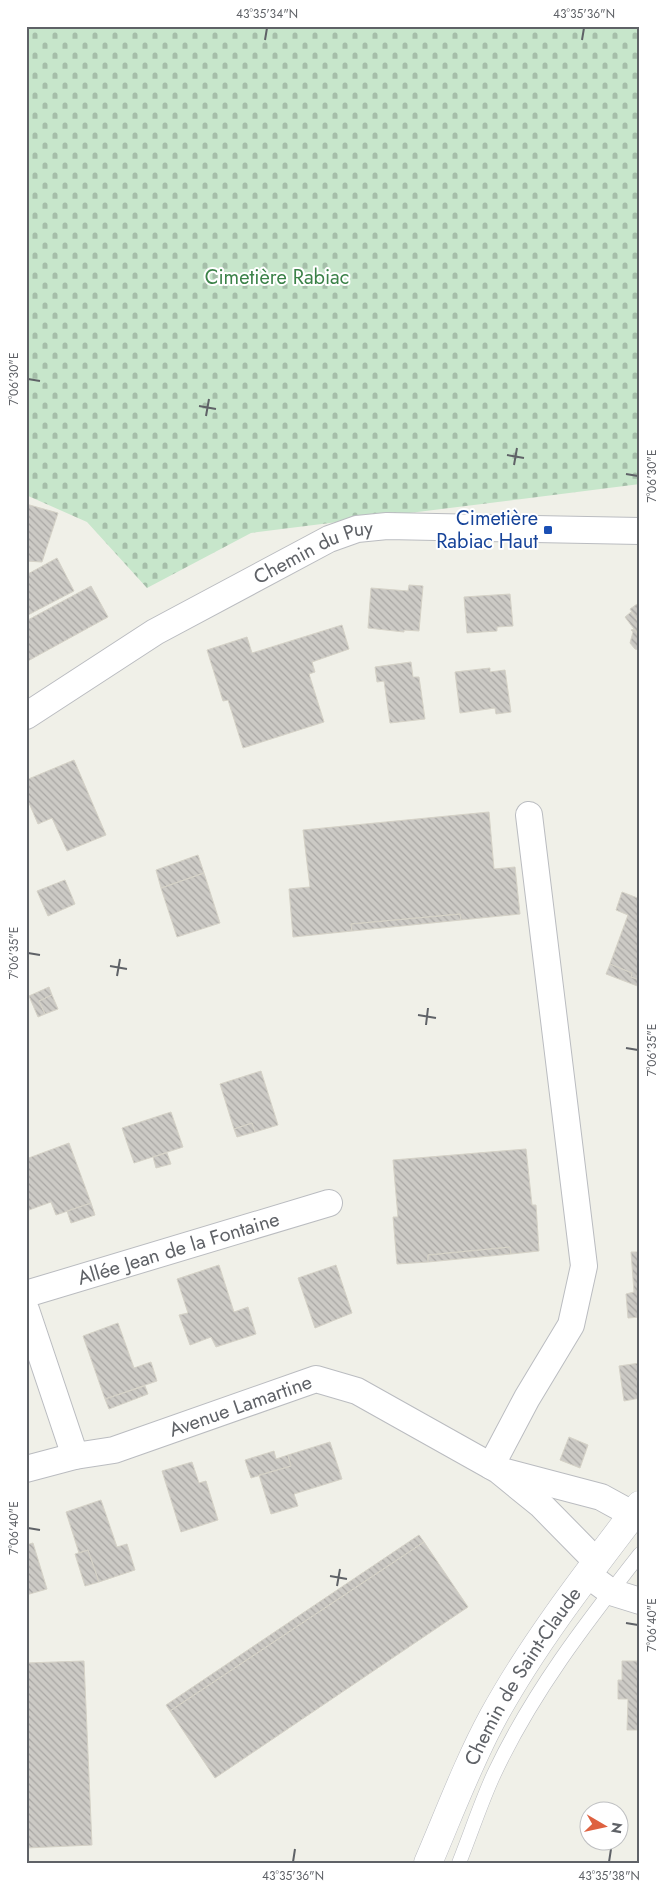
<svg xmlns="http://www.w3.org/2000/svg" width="666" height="1889" viewBox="0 0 666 1889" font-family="Jost,sans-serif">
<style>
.cemetery{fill:url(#cemetery-stones)}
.building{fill:url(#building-back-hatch);stroke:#d5d2c7}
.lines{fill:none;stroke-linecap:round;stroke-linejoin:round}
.lane-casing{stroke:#babcc0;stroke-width:15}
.street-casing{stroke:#babcc0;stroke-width:28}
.secondary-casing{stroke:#b9bbc0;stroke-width:29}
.lane{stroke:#fff;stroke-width:14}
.street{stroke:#fff;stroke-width:26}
.secondary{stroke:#fff;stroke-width:28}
.ticks{fill:none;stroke:#5f6267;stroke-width:2}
.transit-dot{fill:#1a4fb4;stroke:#fff;stroke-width:2}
.labels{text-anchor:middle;stroke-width:4;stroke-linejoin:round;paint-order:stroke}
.park-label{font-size:20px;fill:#3b8248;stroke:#fff}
.transit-label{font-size:20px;fill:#164399;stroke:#fff;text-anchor:end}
.street-label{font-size:20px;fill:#5f6267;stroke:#fff}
.neatline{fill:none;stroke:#5f6267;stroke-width:2}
.ticks-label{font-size:12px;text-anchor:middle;fill:#5f6267}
</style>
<defs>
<pattern id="cemetery-stones" width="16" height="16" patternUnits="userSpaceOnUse" patternTransform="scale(1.25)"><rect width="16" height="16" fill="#c7e6cb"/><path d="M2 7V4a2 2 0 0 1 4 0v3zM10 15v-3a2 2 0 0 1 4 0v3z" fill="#a5bea9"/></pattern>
<pattern id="building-back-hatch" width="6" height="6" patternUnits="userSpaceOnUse" patternTransform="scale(1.25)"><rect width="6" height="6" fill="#cccac5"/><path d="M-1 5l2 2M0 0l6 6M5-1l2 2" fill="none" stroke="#a9a7a4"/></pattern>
</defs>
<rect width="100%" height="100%" fill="#f0f0e8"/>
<path class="cemetery" d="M26,26H640V484L251,533L147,588L87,522L26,495Z"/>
<path class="building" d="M26,504L58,513L42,562L26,561Z
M57,558L74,591L26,616V575Z
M409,585L423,586L419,631L404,630V632L368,628L371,588L408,591Z
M91,586L108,617L26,662V621Z
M510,594L513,626L497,627V631L467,633L464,597Z
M640,602V624L630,609Z
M631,612L640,624V637L625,617Z
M342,625L349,649L312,662L315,672L309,674L324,722L243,748L228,700L223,701L207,650L247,637L252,653Z
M634,629L640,637V650L635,649L630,643L633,632L631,630Z
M411,662L413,677H419L425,719L390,723L384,681L377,682L375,667Z
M490,668V672L505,670L511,712L496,714L495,708L460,713L455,672Z
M74,760L106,835L67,851L52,818L38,824L26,796V780Z
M489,812L494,869L515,867L520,914L461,920L460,914L351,924L352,931L293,937L289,889L310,887L303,830Z
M198,855L204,873L161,888L156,870Z
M204,873L220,923L177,937L161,888Z
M65,880L75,904L48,916L37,891Z
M622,892L640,899V980L631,977L632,973L610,964L628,915L616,910Z
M460,914L461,920L352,931L351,924Z
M610,964L632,973L631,977L640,980V987L606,974Z
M49,987L52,995L39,1001L45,1014L38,1017L29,996Z
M52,995L58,1009L45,1014L39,1001Z
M261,1071L278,1125L255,1132L252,1123L234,1129L220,1084Z
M171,1112L183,1147L134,1163L122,1128Z
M252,1123L255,1132L237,1137L234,1129Z
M69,1143L91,1203L56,1215L51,1202L29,1210L26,1202V1159Z
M526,1149L532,1205H536L539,1251L511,1254L510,1247L428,1255V1262L397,1264L393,1217H398L393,1160Z
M167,1153L171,1164L156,1168L153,1157Z
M91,1203L95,1215L71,1223L67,1211Z
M510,1247L511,1254L428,1262V1255Z
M631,1252H640V1317L628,1318L626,1294L634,1292Z
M219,1265L234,1312L248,1307L256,1334L216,1347L211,1337L190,1345L179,1315L188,1313L177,1279Z
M336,1265L352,1313L315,1328L298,1278Z
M118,1323L134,1368L151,1362L157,1381L105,1399L83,1336Z
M640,1363V1398L624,1401L619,1366Z
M145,1386L148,1394L109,1409L105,1399Z
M569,1437L588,1445L580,1468L560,1460Z
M330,1442L342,1479L294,1494L298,1506L271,1514L259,1475L291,1466L288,1455Z
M274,1451L276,1459L288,1455L291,1466L251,1478L245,1460Z
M192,1462L199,1483L206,1481L218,1520L181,1532L162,1471Z
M101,1500L117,1547L127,1544L135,1570L99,1582L88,1550L79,1553L66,1512Z
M419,1535L424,1542L170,1711L166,1705Z
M424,1542L468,1607L215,1778L170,1711Z
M33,1543L47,1589L26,1595V1545Z
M88,1550L99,1582L85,1586L75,1554Z
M84,1661L92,1845L26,1848V1663Z
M622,1661H640V1730H627L628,1699H618V1680H622Z"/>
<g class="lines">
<defs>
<path id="lane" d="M459,1863C471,1833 481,1802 494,1774C532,1693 585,1624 640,1554"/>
<g id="street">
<path id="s1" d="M26,716L155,632L329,539L357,529L387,526L640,531"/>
<path id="s2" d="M26,1294L329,1203"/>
<path d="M26,1310L75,1456"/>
<path d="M491,1466L527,1398L571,1325L584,1266L529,815"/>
<path id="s3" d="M26,1469L75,1456L114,1450L316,1379L357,1391L498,1470L541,1505L597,1562"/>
<path d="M506,1472L601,1497L632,1514"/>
<path d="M588,1575L611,1592L640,1601"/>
</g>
<g id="secondary">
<path id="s4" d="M428,1863C449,1814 468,1763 493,1717C534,1642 588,1573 640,1505"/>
</g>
</defs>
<use href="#lane" class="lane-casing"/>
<use href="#street" class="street-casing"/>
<use href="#secondary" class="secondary-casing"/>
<use href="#lane" class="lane"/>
<use href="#street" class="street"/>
<use href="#secondary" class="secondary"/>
</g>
<path class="ticks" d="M265,40L267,28M582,40L584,28M28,379L40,381M199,406L216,409M206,416L209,399M507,455L524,458M514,465L517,448M626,474L638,476M28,953L40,955M110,966L127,969M117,976L120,959M418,1015L436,1018M426,1025L428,1008M626,1048L638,1050M28,1528L40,1530M330,1576L347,1579M337,1586L340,1569M626,1623L638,1625M293,1862L295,1849M609,1862L611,1849"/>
<rect class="transit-dot" x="543" y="525" width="10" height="10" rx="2.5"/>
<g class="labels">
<g class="park-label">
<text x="277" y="284">Cimetière Rabiac</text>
</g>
<g class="transit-label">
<text x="538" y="525">Cimetière<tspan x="538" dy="23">Rabiac Haut</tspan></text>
</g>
<g class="street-label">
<text dy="7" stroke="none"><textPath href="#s1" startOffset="332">Chemin du Puy</textPath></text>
<text dy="7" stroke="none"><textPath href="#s2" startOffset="159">Allée Jean de la Fontaine</textPath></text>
<text dy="7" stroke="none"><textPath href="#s3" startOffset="224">Avenue Lamartine</textPath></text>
<text dy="7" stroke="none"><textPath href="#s4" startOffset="210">Chemin de Saint-Claude</textPath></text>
</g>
</g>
<rect width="666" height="1889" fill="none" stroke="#ffffff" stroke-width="55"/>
<g transform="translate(604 1826) rotate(99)"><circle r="24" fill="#ffffff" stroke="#bfc0c2"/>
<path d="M0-4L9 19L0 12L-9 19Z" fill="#de6140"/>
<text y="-8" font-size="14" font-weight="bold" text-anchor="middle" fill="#5f6267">N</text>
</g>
<rect x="28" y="28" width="610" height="1834" class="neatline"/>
<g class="ticks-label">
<text x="267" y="18">43°35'34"N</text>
<text x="584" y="18">43°35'36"N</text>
<text transform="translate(14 379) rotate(-90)" y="4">7°06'30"E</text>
<text transform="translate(652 476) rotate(-90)" y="4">7°06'30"E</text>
<text transform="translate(14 953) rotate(-90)" y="4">7°06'35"E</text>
<text transform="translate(652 1050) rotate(-90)" y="4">7°06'35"E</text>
<text transform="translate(14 1528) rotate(-90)" y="4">7°06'40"E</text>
<text transform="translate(652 1625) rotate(-90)" y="4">7°06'40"E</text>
<text x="293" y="1880">43°35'36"N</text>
<text x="609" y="1880">43°35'38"N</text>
</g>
</svg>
